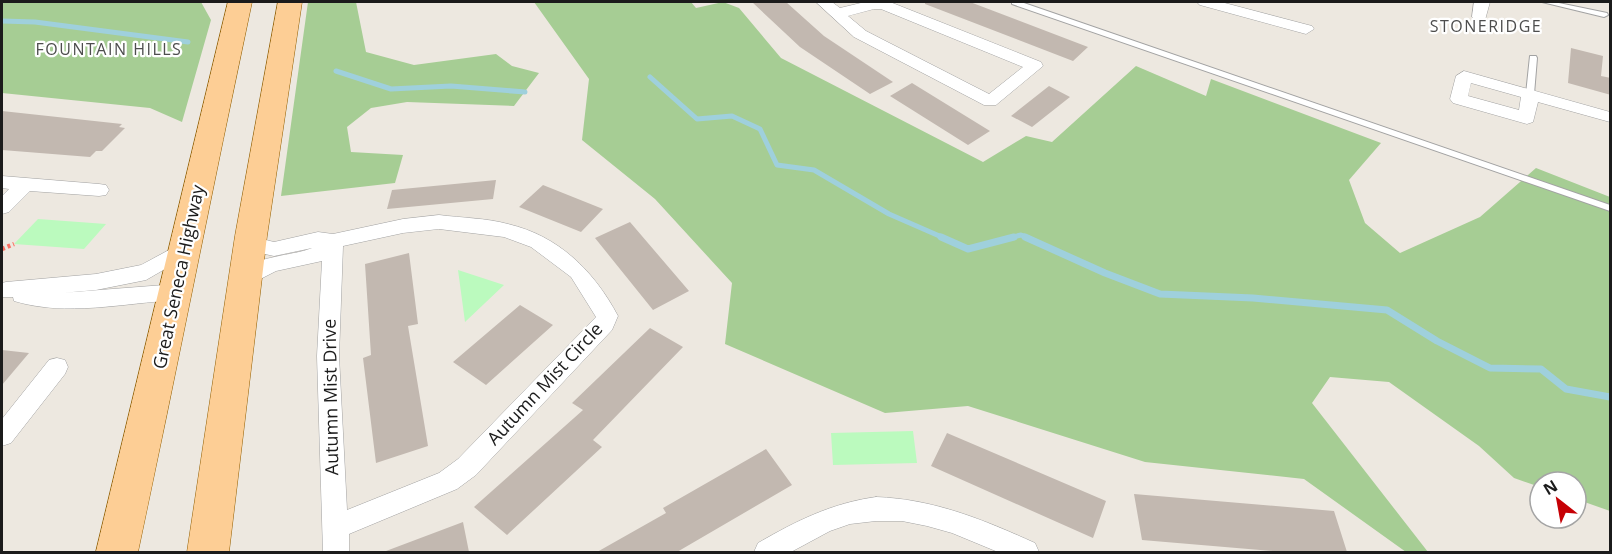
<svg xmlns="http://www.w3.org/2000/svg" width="1612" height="554" viewBox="0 0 1612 554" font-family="'Open Sans',sans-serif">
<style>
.forest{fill:#a6cd94}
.park{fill:#bbfabe}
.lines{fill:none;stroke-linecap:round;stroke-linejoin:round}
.stream-far1{stroke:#9fd0dc;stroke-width:5}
.stream{stroke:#9fd0dc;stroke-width:7}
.building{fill:#c2b8b0}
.lane-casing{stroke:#a2a2a2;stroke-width:2}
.street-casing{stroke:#a2a2a2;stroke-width:1}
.primary-casing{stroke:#925e00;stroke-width:1}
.path{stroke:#fb6f63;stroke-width:4.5;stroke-dasharray:3 3;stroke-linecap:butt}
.lane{fill:#fff;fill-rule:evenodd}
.street{fill:#fff;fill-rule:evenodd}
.primary{fill:#fdce95;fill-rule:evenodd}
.labels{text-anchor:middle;stroke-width:4.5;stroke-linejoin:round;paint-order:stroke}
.far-neighbourhood-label{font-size:16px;letter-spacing:1.5px;fill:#4e4e4e;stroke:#fff}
.street-label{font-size:18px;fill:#1b1b1b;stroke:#fff}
</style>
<rect width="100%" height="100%" fill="#ede8e0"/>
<path class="forest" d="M2,2H201L211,20L182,122L150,108L2,93Z
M308,2H356L366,52L414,65L496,54L512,66L539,73L514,106L407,102L371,108L347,127L351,152L403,155L395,183L281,196Z
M534,2H691L696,8L723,2L739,8L781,58L983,162L1026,136L1052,142L1136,66L1206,96L1211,79L1381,143L1349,180L1365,223L1400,253L1480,217L1536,168L1610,197V511L1576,499V482H1540V487L1514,478L1479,446L1389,382L1330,377L1312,403L1428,552H1406L1304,479L1145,462L968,406L885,413L725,344L732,283L655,199L582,140L589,79Z"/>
<path class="park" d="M38,219L106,224L84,249L14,244Z
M458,270L504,285L465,322Z
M913,431L917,463L833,465L831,433Z"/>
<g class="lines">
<path class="stream-far1" d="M2,21L35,22L188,42
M336,71L391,89L451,86L525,92
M650,77L697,119L732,116L760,129L777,165L814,170L889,214L944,238
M1008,238L1021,235L1029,238"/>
<path class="stream" d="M941,237L968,249L1014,237
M1025,237L1105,273L1160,294L1253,298L1387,310L1437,341L1490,368L1541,369L1566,389L1610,397"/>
</g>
<path class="building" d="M752,2H786L824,36L893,82L870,94L800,47Z
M925,2H970L1088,47L1073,61L925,4Z
M1571,48L1603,56L1601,76L1611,78V95L1568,83Z
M912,83L990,131L968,145L890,96Z
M1049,86L1070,97L1032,127L1011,116Z
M2,111L122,124L119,127L125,128L102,151H96L90,157L2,150Z
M496,180L493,199L387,209L392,190Z
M543,185L603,209L581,232L519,207Z
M630,222L689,291L653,310L595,238Z
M409,253L418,324L408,326L428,446L376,463L363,358L371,355L365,264Z
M520,305L553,325L486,385L453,362Z
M650,328L683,347L593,440L602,447L507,535L474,507L583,410L572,403Z
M2,350L29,353L2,385Z
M947,433L1106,501L1093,538L931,466Z
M766,449L792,485L677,552H597L666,513L663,508Z
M1134,494L1334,511L1347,552H1284L1142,540Z
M463,522L469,552H386V551Z"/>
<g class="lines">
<defs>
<path id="lane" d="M1012,2H1021L1610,205V211L1012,4Z
M1542,2H1554L1607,13L1608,15L1604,17Z
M1530,56H1536L1537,58L1534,94L1530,97L1526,94Z"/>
<path id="street" d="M816,2H832L840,8L865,2H890L1041,62L1043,66L996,105H984L854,37ZM874,9H881L1023,67L989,94L866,31L848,16Z
M1197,2H1221L1312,26L1314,29L1306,34L1200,5Z
M1474,2H1490L1485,20H1475L1472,17Z
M1464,71L1610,112V122L1538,102L1533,122L1527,124L1453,103L1450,99L1456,76ZM1471,83L1521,97L1519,110L1468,96Z
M2,176L99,184L106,185L109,190L106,195L99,196L30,191L9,212L2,214V196L9,189L2,188Z
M439,215C462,218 486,218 508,224C559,236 594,271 618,316L612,330L476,475L457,489L349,534V552H323L317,356L322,261L276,271L245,287L238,285L234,279C248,255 291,257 312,248L274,256L247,250L241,236L244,231L251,229L258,231L262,239L274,242L318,232L333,234L403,219ZM439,229L504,237L531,247L571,277L596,317L458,459L439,473L347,510L339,356L343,246L403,233Z
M184,242L191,244L194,249L191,254L146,280L96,290L61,293L177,284L185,286L188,292L185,298L177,300C123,303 67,317 14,301L13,297H2V283L6,282L96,274L141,265Z
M57,358L65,360L68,367L65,374L11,443L2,446V419L49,360Z
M876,497C934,499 984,520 1035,543L1039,552H998L952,533L927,526L902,521H876L850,524L830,531L791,552H754L758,543C796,521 832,503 876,497Z"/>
<path id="primary" d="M228,2H252C213,185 177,369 138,552H96Z
M278,2H302L267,236L229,552H187L235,236Z"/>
</defs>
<use href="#lane" class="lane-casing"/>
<use href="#street" class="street-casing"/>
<use href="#primary" class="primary-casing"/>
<path class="path" d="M2,249L14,244"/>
<use href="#lane" class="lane"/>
<use href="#street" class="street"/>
<use href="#primary" class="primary"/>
</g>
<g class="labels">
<g class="far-neighbourhood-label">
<text x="1486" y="32">STONERIDGE</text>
<text x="109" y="55">FOUNTAIN HILLS</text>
</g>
<g class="street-label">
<text transform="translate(179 277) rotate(-78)" y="6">Great Seneca Highway</text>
<text transform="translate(545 384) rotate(-47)" y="6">Autumn Mist Circle</text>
<text transform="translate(331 397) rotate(-91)" y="6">Autumn Mist Drive</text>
</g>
</g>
<rect width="1612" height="554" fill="none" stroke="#1b1b1b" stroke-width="6"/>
<g transform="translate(1558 500) rotate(329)"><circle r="28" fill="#ffffff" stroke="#a4a4a4" stroke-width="1.5"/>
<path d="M0-4.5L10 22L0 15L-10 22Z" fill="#c60005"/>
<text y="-9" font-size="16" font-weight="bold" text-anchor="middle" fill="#1b1b1b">N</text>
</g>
</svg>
